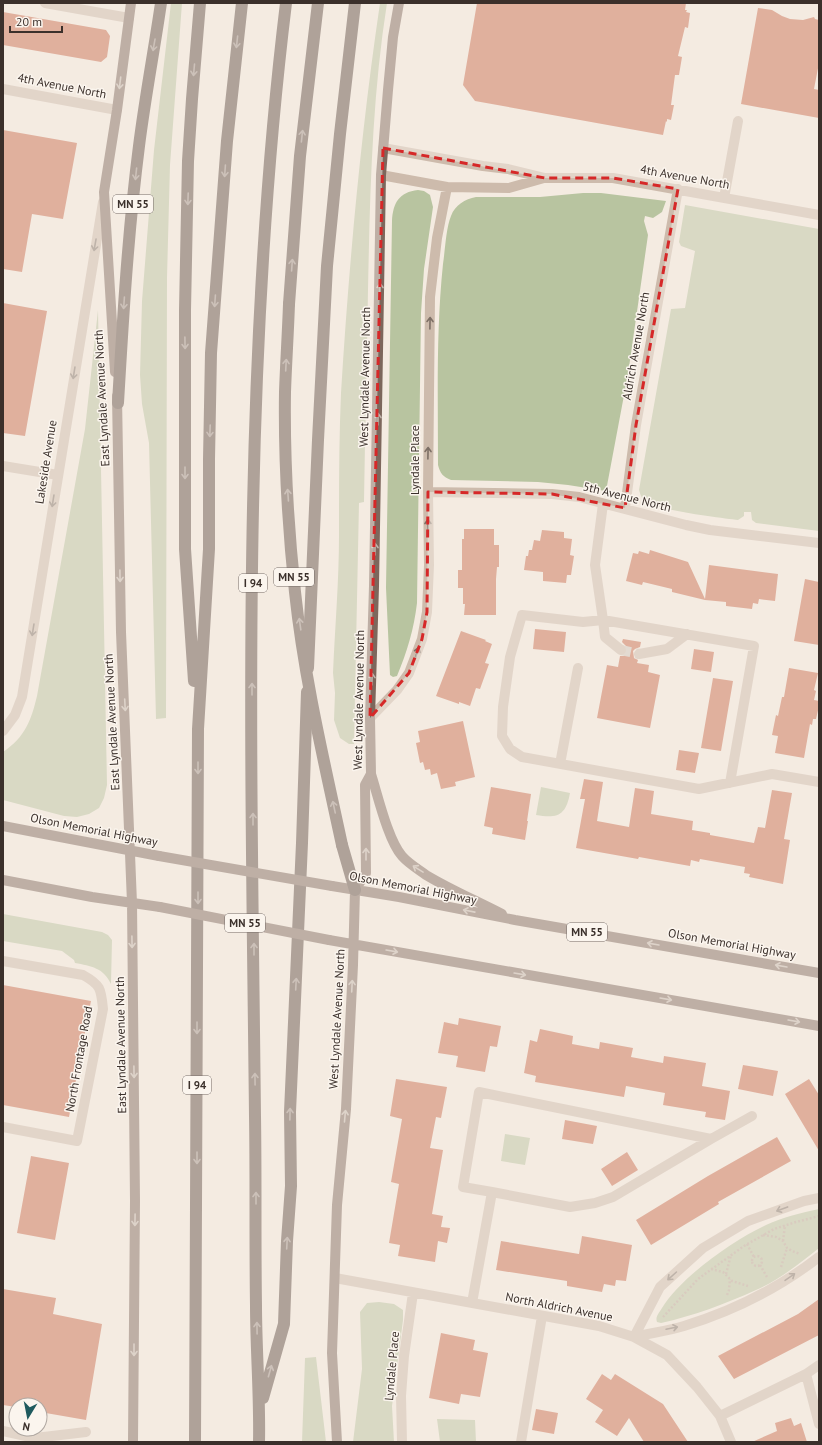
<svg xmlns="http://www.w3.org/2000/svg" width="822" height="1445" viewBox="0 0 822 1445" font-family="'PT Sans',sans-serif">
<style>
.green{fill:#b8c4a0}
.building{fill:#c8694b}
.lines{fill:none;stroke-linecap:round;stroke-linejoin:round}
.minor-tunnel{stroke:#cfc6bd;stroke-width:10;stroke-dasharray:10 5;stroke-linecap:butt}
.path{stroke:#b9a596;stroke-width:2.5;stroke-dasharray:2 2;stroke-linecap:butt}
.minor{stroke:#cdbbac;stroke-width:10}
.major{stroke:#7d675c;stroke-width:10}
.highway{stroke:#5c4a42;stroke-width:12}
.major-bridge{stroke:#7d675c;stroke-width:10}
.highway-bridge{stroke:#5c4a42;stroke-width:12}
.oneway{stroke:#9c8e87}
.oneway2{stroke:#c2b5ac}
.oneway3{stroke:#7d6f65}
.marked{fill:none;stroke:#d62828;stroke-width:3;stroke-dasharray:8 5;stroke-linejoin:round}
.labels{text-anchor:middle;stroke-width:3;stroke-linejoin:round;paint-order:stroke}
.shield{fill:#fbf5ee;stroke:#756b66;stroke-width:1}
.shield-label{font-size:11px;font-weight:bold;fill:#3b302b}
.street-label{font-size:12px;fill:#3b302b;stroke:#fbf5ee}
</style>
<rect width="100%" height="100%" fill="#f4ebe1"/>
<path class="green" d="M171,3H182L170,165L167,278L166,718L156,719L149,443L142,404L140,375L142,301L154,150Z
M380,3H387C372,98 370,194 368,290C367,361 365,431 364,502L359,503L354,744H349L340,738L334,720L335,693L333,673C335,627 339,581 339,535C339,487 339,440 341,393C349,263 361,132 380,3Z
M418,190L424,191L430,195L433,207L424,269L421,313L417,603C414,629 407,652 397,676L393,677L390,675L386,588L392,221C393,203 399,192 418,190Z
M583,193H601L666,201L662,212L653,218L645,216L644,221L648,235L628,374L606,491L568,485L538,482L451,480C443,477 440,473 438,465C438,398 436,331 443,264C445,251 446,228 451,216C455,205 465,199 476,197H540Z
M685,205L819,229V531L756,523L752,520L751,512H744V516L738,520C722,518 651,510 643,499C641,497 640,493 639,490L671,309L685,308L695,251L681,246L679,242Z
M98,310L107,785L104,798L99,808L89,814L77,817L64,816L3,800V752C25,737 31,721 37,696L85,429Z
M541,787L570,793C566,815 558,819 536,815Z
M3,914L102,932L108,935L112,940L111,984C104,968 91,966 75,963L74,960L62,951L3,941Z
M505,1134L530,1138L525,1165L501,1161Z
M819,1209V1248C799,1264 779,1280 756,1290C725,1304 693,1316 661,1323L657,1322C655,1317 659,1313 662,1308C680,1278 733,1240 766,1225C783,1217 801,1213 819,1209Z
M379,1302L394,1304L403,1310V1320L392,1406L394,1442H353L362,1369L360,1312L367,1303Z
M316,1357L326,1442H302L305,1358Z
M437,1419L475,1420L476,1442H440Z"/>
<path class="building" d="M477,3H686L685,10H687L686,12L690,13L688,28L685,27L678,56L682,57L679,75H675L671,105H674L671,120L667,119V122L666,121L663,135L475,101L463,85Z
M758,8L772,10L782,16L790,19L803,20L814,17L815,19L819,20V63L814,89L819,90V118L741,104Z
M3,12L106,30L110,36L107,57L101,62L3,45Z
M3,130L77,143L63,219L32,214L22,272L3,269Z
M3,303L47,311L25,436L3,433Z
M464,529H494V545H499V567H497L496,579V615H464L465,604H463V588H458V570H462V539H464Z
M542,530L564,532V538L572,539L570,555L574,556L571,575H567L566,583L543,581V572L524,570L526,556H528L529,550H532L534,540L540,541Z
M650,550L688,562L705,599L709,565L778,574L775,601L759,599L758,604L753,603L752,609L726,606V602L705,600L672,592V589L643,582L642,585L626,581L633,553L638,554L639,551L649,554Z
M805,579L819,582V645L794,641Z
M535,629L566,632L564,652L533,649Z
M461,631L486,640L485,641L492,644L485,663L489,664L480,689L476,688L470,706L459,702V704L436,696Z
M623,639L641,642L640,647L635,649L633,651L634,658L638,660L637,663L649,665L648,672L660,675L650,728L597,718L607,665L618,667L620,656H624L627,651V647L622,642Z
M694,649L714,652L711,672L691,669Z
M789,668L818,673L814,690L816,691L814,700L819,701V706L816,719H813L812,725L810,724L804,758L775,753L778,736L772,735L776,715L778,716L782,697H784Z
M713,678L733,681L721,751L701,748Z
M463,721L475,777L455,782L456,786L441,789L437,773L431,775L430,769L425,770L423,762L420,763L416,743L420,742L418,731Z
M679,750L699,753L695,773L676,770Z
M584,779L603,782L597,821L629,827L635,788L654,791L651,814L693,821L692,830L710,833V835L754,843L758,827L765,828L772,790L792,793L784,839L790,840L783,884L749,877L750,874L744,873L745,867L700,859L699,862L691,860L690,866L639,857L638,859L576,848L585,799H580Z
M491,787L531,794L527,821H528L525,840L492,834L493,828L484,826Z
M3,985L91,1001L69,1117L3,1105Z
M459,1018L501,1026L497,1047L490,1046L485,1072L456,1067L458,1056L438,1053L444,1022L458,1025Z
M540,1029L573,1036L572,1044L599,1049L600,1042L633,1048L631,1057L663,1063L664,1056L706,1063L702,1086L730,1091L725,1120L705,1117L706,1112L663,1105L665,1093L626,1086L624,1097L535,1082L536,1076L524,1073L530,1040L537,1042Z
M743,1065L778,1071L773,1096L738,1089Z
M396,1079L447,1087L441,1118L436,1117L430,1148L443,1150L432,1214L443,1216L441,1227L450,1228L447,1243L438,1241L435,1262L398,1256L400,1245L389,1243L399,1184L391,1182L402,1119L390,1116Z
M809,1079L819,1095V1151L785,1094Z
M565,1120L597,1126L593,1144L562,1139Z
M777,1137L791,1161L718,1202L719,1204L651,1245L636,1220L708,1176Z
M627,1152L638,1170L612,1186L601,1169Z
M31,1156L69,1163L55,1240L17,1233Z
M582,1236L632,1245L626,1281L616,1280L615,1286L604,1284L602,1292L567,1286V1281L496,1270L501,1241L579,1254Z
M3,1289L56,1298L53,1314L102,1324L86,1420L40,1412V1405H16V1407L3,1405Z
M819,1299V1335L734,1379L718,1356L798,1314Z
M441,1333L475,1340L473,1350L488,1353L480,1397L461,1394L459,1404L429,1398Z
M602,1374L611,1380L615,1374L663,1404L688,1442H644L629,1418L617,1436L595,1422L603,1410L586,1399Z
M536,1409L558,1413L554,1434L532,1430Z
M791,1418L794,1426L801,1423L807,1442H752L777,1431L775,1423Z"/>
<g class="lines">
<path class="minor-tunnel" d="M621,650L639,654"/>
<path class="path" d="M763,1235L776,1237L783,1241L787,1248L792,1251L800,1254
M783,1241L785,1225
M747,1244L754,1257
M752 1261a5 5 0 1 1 10 0a5 5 0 1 1-10 0Z
M760,1265L767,1277
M781,1267L787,1248
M711,1269L723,1272L732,1281L748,1286
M726,1274L731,1255
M727,1295L729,1290L730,1279
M663,1317L698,1279L744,1246L774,1229L796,1222L819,1216"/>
<path class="minor" d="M45,3L129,18
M3,89L117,110
M383,148L483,166L508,169L545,178H613L819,215
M381,175L447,187L509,188L544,178
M724,198L738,121
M3,466L58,475
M428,492L552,494L579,497L686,525L710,530L819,543
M603,504L595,565L603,620L583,622L522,615L510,657L503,707L502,736L510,749L522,757L699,789L772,774L819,782
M625,508L636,425L678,189
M621,650L605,637L603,620L754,646L730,783
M639,654L667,649L687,634
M370,718L397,690L409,673L422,639L427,612L429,565L428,492L430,297L437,238L447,187
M3,731L15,715L22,697L103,202
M560,764L578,668
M3,961L83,975C101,985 101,989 103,1009L77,1141L3,1127
M492,1192L463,1187L479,1092L711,1139L752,1116
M335,1278L599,1326L634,1337L667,1355L697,1387L720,1416L731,1442
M472,1303L492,1192L570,1207L595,1203L613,1197L711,1139
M634,1337L660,1287L703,1248L748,1221L804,1201L819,1198
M634,1337C650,1333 668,1331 684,1326C733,1311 779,1288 819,1257
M806,1374L819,1365
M720,1416L806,1374L819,1424
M3,1431L35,1438L86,1432
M402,1442L401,1396L404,1356L413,1293
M521,1442L542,1316"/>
<path class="major" d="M115,372L104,192L117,110L131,3
M117,396L121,632L132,903L135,1201L133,1442
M371,774C378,796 388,840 402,856C409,864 418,869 426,875C451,890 477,901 502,914
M3,826L159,856
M3,880L92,897L160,907
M332,886L399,897L515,920L819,973
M329,940L819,1026
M337,1442L332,1353L337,1205L346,1109L353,965L355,890L366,873L365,785L371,774L370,718L374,586L381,175L388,90L393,37L399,3"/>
<path class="highway" d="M289,304L300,156L318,3
M118,403C123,317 128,232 139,146C145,98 154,51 161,3
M308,668L318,440L327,266L340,134L355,3
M194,681L185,549V310L188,161L192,99L200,3
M342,845L355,890
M263,1398L284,1324L287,1241L291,1186L290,1112L302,843L307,692
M195,1442L198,729L209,549V459L211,353L227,141L242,3
M259,1442C260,1396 256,1350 256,1305C255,1242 256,1179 255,1116C251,745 241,372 286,3"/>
<path class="major-bridge" d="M159,856L332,886
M160,907L329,940"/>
<path class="highway-bridge" d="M289,304C288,333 286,363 285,392C284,458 288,526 295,592C304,677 324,761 342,845"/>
</g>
<defs><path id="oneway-shaft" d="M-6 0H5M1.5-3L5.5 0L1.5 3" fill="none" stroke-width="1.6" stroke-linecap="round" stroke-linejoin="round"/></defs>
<g class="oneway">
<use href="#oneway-shaft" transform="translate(237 42) rotate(96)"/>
<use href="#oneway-shaft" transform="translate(154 45) rotate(100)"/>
<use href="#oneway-shaft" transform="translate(194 70) rotate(95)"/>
<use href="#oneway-shaft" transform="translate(302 136) rotate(-84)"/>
<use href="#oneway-shaft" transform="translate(225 171) rotate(94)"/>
<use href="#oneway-shaft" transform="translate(136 174) rotate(96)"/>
<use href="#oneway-shaft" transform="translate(188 199) rotate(92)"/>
<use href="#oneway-shaft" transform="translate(292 265) rotate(-86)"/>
<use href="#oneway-shaft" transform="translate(215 301) rotate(94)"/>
<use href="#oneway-shaft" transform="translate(124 303) rotate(94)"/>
<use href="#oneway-shaft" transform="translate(185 343) rotate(89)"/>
<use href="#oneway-shaft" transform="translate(286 365) rotate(-87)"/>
<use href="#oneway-shaft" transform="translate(210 431) rotate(92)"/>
<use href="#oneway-shaft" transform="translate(185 473) rotate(90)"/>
<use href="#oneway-shaft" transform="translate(288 495) rotate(-94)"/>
<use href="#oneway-shaft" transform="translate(300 624) rotate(-98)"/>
<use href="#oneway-shaft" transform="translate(252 689) rotate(-90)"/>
<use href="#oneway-shaft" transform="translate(198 768) rotate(90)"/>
<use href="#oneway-shaft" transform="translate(334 807) rotate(-102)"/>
<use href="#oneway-shaft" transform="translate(253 819) rotate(-90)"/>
<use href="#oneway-shaft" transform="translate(198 898) rotate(90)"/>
<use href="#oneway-shaft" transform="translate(254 949) rotate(-90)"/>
<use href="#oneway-shaft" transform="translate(296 984) rotate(-87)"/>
<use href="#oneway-shaft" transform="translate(197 1028) rotate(90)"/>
<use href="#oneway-shaft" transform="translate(255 1079) rotate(-91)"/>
<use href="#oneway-shaft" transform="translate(290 1114) rotate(-89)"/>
<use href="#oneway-shaft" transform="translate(197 1158) rotate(90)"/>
<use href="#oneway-shaft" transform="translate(256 1198) rotate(-90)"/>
<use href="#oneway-shaft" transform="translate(287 1243) rotate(-87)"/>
<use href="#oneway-shaft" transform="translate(257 1328) rotate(-91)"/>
<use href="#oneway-shaft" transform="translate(270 1371) rotate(-74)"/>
</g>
<g class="oneway2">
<use href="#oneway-shaft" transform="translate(120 83) rotate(97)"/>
<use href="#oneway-shaft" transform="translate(380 289) rotate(-89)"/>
<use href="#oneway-shaft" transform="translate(378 419) rotate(-89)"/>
<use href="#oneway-shaft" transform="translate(375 549) rotate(-89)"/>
<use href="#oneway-shaft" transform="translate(120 576) rotate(89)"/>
<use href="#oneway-shaft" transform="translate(372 679) rotate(-88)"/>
<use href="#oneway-shaft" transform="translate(125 705) rotate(87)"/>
<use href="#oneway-shaft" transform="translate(366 854) rotate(-90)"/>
<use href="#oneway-shaft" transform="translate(418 869) rotate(-148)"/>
<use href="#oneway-shaft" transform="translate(469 911) rotate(-169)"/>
<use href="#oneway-shaft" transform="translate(132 942) rotate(89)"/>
<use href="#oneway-shaft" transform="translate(653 944) rotate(-170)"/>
<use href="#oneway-shaft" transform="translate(392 951) rotate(10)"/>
<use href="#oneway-shaft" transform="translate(781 966) rotate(-170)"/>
<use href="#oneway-shaft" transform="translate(520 974) rotate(10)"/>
<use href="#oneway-shaft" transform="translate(352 986) rotate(-87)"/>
<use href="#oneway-shaft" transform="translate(666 999) rotate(10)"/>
<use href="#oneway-shaft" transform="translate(794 1021) rotate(10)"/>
<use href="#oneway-shaft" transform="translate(134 1072) rotate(89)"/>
<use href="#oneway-shaft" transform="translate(345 1116) rotate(-85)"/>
<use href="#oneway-shaft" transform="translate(135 1220) rotate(91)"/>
<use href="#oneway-shaft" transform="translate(134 1350) rotate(90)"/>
</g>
<g class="oneway3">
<use href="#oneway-shaft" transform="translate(95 245) rotate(100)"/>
<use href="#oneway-shaft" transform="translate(430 323) rotate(-89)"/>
<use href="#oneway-shaft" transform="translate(74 373) rotate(99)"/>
<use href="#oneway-shaft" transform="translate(428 453) rotate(-89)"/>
<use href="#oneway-shaft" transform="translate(53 501) rotate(99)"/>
<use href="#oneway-shaft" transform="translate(428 525) rotate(-91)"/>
<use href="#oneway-shaft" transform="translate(33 630) rotate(99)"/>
<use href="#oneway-shaft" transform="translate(417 653) rotate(-73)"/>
<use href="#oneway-shaft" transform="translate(782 1209) rotate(160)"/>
<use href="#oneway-shaft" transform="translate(672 1276) rotate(138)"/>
<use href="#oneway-shaft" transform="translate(790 1277) rotate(-35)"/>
<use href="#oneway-shaft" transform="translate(672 1328) rotate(-12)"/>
</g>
<path d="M0 0H822V1445H0ZM383,148L545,178H613L678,189L636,425L625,508L552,494L428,492L427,612L422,639L409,673L370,718Z" fill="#f4ebe1" fill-opacity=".55" fill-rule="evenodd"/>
<path class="marked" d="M383,148L545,178H613L678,189L636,425L625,508L552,494L428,492L427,612L422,639L409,673L370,718Z"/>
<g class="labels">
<g class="shield">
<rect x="113" y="195" width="40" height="18" rx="3"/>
<rect x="274" y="568" width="40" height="18" rx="3"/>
<rect x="239" y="574" width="28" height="18" rx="3"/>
<rect x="225" y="914" width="40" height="18" rx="3"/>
<rect x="567" y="923" width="40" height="18" rx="3"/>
<rect x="183" y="1076" width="28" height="18" rx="3"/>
</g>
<g class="shield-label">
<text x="133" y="208">MN 55</text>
<text x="294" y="581">MN 55</text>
<text x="253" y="587">I 94</text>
<text x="245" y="927">MN 55</text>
<text x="587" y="936">MN 55</text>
<text x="197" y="1089">I 94</text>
</g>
<g class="street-label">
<text transform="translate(62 86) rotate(11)" y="4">4th Avenue North</text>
<text transform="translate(685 177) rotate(10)" y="4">4th Avenue North</text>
<text transform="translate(636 346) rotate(-80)" y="4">Aldrich Avenue North</text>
<text transform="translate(365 377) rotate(-89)" y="4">West Lyndale Avenue North</text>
<text transform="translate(102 398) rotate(-93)" y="4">East Lyndale Avenue North</text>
<text transform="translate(415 460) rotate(-90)" y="4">Lyndale Place</text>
<text transform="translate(46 462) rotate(-81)" y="4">Lakeside Avenue</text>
<text transform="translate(627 497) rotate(14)" y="4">5th Avenue North</text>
<text transform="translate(359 700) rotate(-89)" y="4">West Lyndale Avenue North</text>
<text transform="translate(112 722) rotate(-93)" y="4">East Lyndale Avenue North</text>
<text transform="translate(94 830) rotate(11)" y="4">Olson Memorial Highway</text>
<text transform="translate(413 888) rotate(11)" y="4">Olson Memorial Highway</text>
<text transform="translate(732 944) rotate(10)" y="4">Olson Memorial Highway</text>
<text transform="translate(337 1019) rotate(-87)" y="4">West Lyndale Avenue North</text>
<text transform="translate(121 1045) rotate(-91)" y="4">East Lyndale Avenue North</text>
<text transform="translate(79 1059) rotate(-80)" y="4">North Frontage Road</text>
<text transform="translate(559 1307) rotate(11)" y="4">North Aldrich Avenue</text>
<text transform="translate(392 1366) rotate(-85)" y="4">Lyndale Place</text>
</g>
</g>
<rect width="822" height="1445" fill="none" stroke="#3b302b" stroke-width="8"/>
<g transform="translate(28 1417) rotate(190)"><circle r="19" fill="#fbf5ee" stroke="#aea6a0"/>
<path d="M0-3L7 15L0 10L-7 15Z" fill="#1f5a5e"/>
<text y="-6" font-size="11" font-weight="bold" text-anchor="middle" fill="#3b302b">N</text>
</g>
<path d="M10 26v6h52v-6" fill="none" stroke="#3b302b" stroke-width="2"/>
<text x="16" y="26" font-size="12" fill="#3b302b" stroke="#fbf5ee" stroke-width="3" paint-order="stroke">20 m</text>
</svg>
